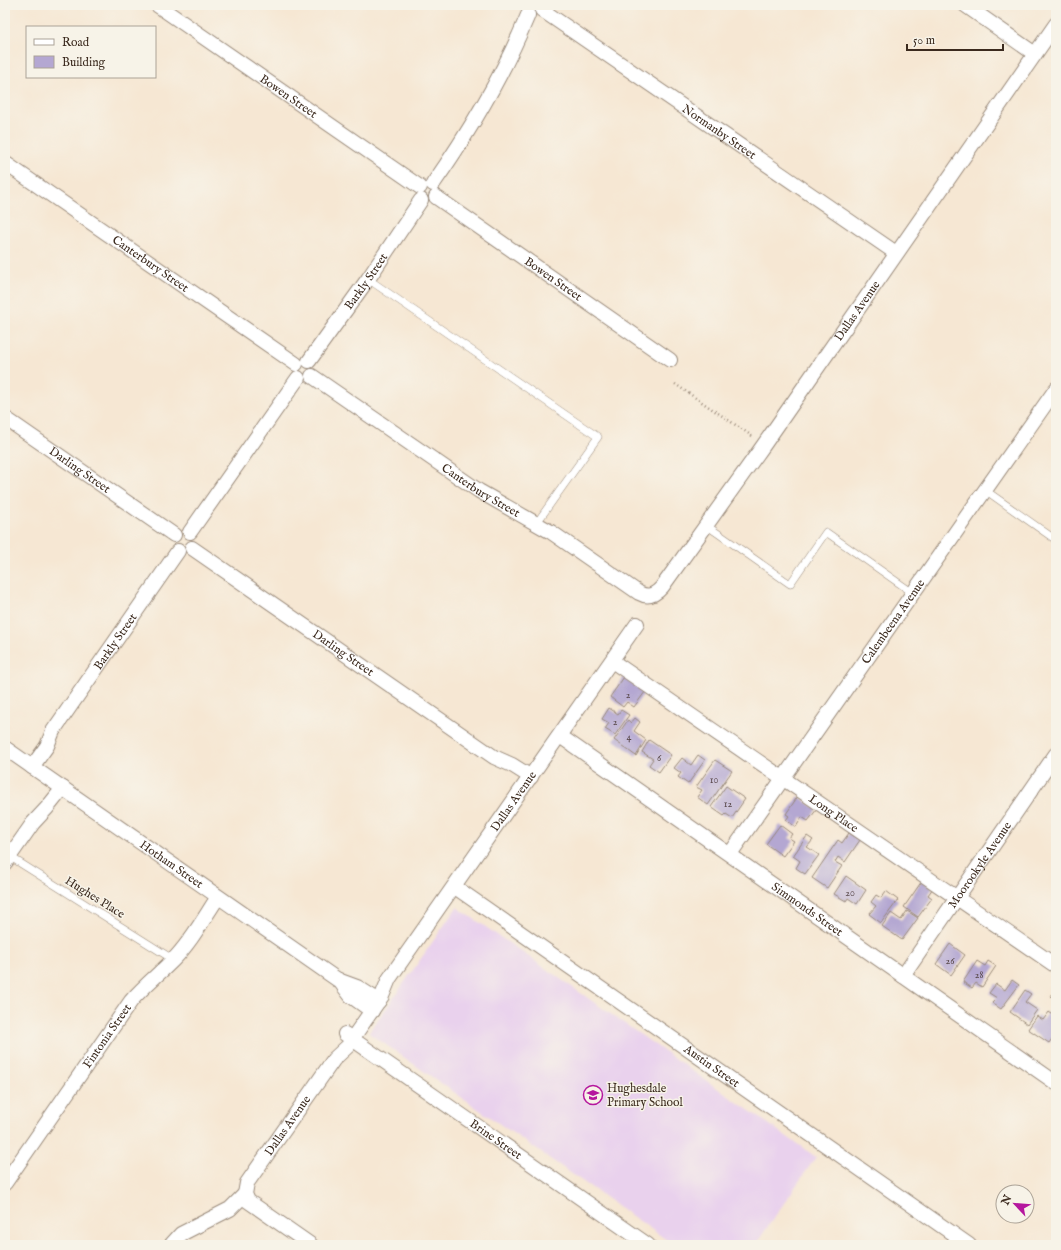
<svg xmlns="http://www.w3.org/2000/svg" width="1061" height="1250" viewBox="0 0 1061 1250" font-family="'IM FELL English',serif">
<style>
.built{fill:#e9d1ed}
.building{fill:#b4a7d2}
.lines{fill:none;stroke-linecap:round;stroke-linejoin:round}
.service-casing{stroke:#988878;stroke-width:8}
.minor-casing{stroke:#988878;stroke-width:16}
.path{stroke:#988878;stroke-width:2.5;stroke-dasharray:1 3;stroke-linecap:butt}
.service{stroke:#fff;stroke-width:7}
.minor{stroke:#fff;stroke-width:14}
.labels{text-anchor:middle;stroke-width:3;stroke-linejoin:round;paint-order:stroke}
.number-label{font-size:10px;fill:#59494b}
.street-label{font-size:12px;fill:#3b2a1e;stroke:#f7f3e8}
.poi-label{font-size:12px;fill:#3b2a1e;stroke:#f7f3e8;text-anchor:start}
</style>
<rect width="100%" height="100%" fill="#f7f3e8"/>
<filter id="ink" filterUnits="userSpaceOnUse"><feTurbulence type="fractalNoise" baseFrequency=".025" numOctaves="2"/><feDisplacementMap in="SourceGraphic" scale="8" xChannelSelector="R" yChannelSelector="G"/><feConvolveMatrix kernelMatrix="1 2 1 2 8 2 1 2 1" color-interpolation-filters="sRGB"/></filter>
<filter id="wash" filterUnits="userSpaceOnUse"><feTurbulence type="fractalNoise" baseFrequency=".012" numOctaves="4" result="noise"/><feDisplacementMap in="SourceGraphic" scale="16" xChannelSelector="R" yChannelSelector="G"/><feGaussianBlur stdDeviation="0.9" result="paint"/><feColorMatrix in="noise" values="0 0 0 0 0 0 0 0 0 0 0 0 0 0 0 0 0 1.4 0 .05"/><feComposite in="paint" operator="in"/></filter>
<g filter="url(#wash)">
<rect width="100%" height="100%" fill="#f6e7d3"/>
<path class="built" d="M457,907L816,1157L755,1245H674L369,1033Z"/>
<g id="blocks">
<path class="building" d="M624,677L645,692L634,707L627,702L623,707L610,697Z
M609,708L618,714L621,710L629,715L615,735L605,729L609,723L602,719Z
M635,718L640,722L634,731L646,740L636,756L614,740L628,720L631,723Z
M649,740L671,755L659,772L649,765L653,759L642,752Z
M698,755L705,760L688,784L678,777L681,773L674,768L682,758L691,765Z
M715,760L732,771L708,805L697,797L702,790L696,787Z
M726,786L745,799L732,818L726,814L724,816L711,807Z
M798,796L817,809L808,821L802,817L796,827L786,820L789,816L786,814Z
M780,825L792,834L789,838L794,841L783,856L766,844Z
M849,833L860,840L845,862L838,857L835,862L842,866L827,888L812,878L838,840L842,843Z
M807,836L813,840L807,847L819,855L805,874L796,868L800,861L793,856Z
M846,876L866,890L857,904L848,898L846,901L834,894Z
M922,881L933,888L928,895L932,898L918,917L904,907Z
M886,891L898,900L881,923L869,914L876,906L871,902L876,895L881,898Z
M907,911L918,918L902,940L882,926L891,913L901,920Z
M950,944L965,955L951,975L936,964Z
M977,961L985,966L988,961L996,966L982,987L976,983L972,988L963,982Z
M1012,980L1019,985L1001,1009L992,1003L997,998L989,993L996,984L1005,990Z
M1056,989V1000L1051,996Z
M1025,990L1031,994L1025,1002L1037,1010L1027,1024L1010,1012Z
M1049,1012L1056,1017V1033L1049,1043L1028,1029L1037,1016L1043,1020Z"/>
</g>
</g>
<g filter="url(#ink)">
<use href="#blocks" fill-opacity="0" stroke="#988878" stroke-width="1"/>
<g class="lines">
<defs>
<path id="service" d="M368,279L598,437L536,524
M985,490L1056,540
M706,525L790,584L826,532L913,593
M9,856L174,960"/>
<g id="minor">
<path id="s1" d="M157,5L420,187"/>
<path d="M965,5L1035,54"/>
<path id="s2" d="M542,10L896,253"/>
<path id="s3" d="M5,163L296,364"/>
<path d="M433,184C470,131 503,75 528,15"/>
<path id="s4" d="M436,197L670,360"/>
<path id="s5" d="M309,361L368,279L421,200"/>
<path id="s6" d="M312,376L479,491L551,532L639,593C648,598 655,595 662,587L763,446L1056,24"/>
<path id="s7" d="M5,418L174,535"/>
<path d="M190,532L298,378"/>
<path id="s8" d="M192,548L494,757L512,765L531,777"/>
<path id="s9" d="M612,661L1056,966"/>
<path id="s10" d="M560,736L1056,1083"/>
<path id="s11" d="M5,748L338,980L357,987L379,1001"/>
<path id="s12" d="M32,767L47,746L53,731L178,551"/>
<path id="s13" d="M730,854L1056,389"/>
<path d="M5,863L33,823L47,808L63,788"/>
<path id="s14" d="M455,887L969,1245"/>
<path id="s15" d="M903,976L1056,754"/>
<path d="M339,980L351,996L372,1011"/>
<path id="s16" d="M345,1034L648,1245"/>
<path id="s17" d="M5,1183L131,1001C144,986 159,974 173,960C191,942 204,918 218,897"/>
<path d="M171,1245L181,1234L230,1209L245,1194"/>
<path id="s18" d="M311,1245L248,1201L245,1194L247,1183L334,1059L348,1046L352,1039L382,996L389,979L637,624"/>
</g>
</defs>
<use href="#service" class="service-casing"/>
<use href="#minor" class="minor-casing"/>
<path class="path" d="M675,384L752,436"/>
<use href="#service" class="service"/>
<use href="#minor" class="minor"/>
</g>
</g>
<defs>
<symbol id="school-ring" viewBox="-11 -11 22 22"><circle r="9.5" fill="#f7f3e8" stroke="#b5179e" stroke-width="1.5"/><path d="M0-5L7-2L0 1L-7-2ZM-4 1L0 2.5L4 1V4Q0 6-4 4Z" fill="#b5179e"/></symbol>
</defs>
<g fill-rule="evenodd">
<use href="#school-ring" x="582" y="1084" width="22" height="22"/>
</g>
<g class="labels">
<g class="number-label">
<text x="628" y="698">2</text>
<text x="615" y="725">2</text>
<text x="629" y="740">4</text>
<text x="659" y="761">6</text>
<text x="714" y="783">10</text>
<text x="728" y="807">12</text>
<text x="850" y="896">20</text>
<text x="950" y="964">26</text>
<text x="979" y="978">28</text>
</g>
<g class="street-label">
<text dy="4" stroke="none"><textPath href="#s1" startOffset="160">Bowen Street</textPath></text>
<text dy="4" stroke="none"><textPath href="#s2" startOffset="215">Normanby Street</textPath></text>
<text dy="4" stroke="none"><textPath href="#s3" startOffset="177">Canterbury Street</textPath></text>
<text dy="4" stroke="none"><textPath href="#s4" startOffset="143">Bowen Street</textPath></text>
<text dy="4" stroke="none"><textPath href="#s5" startOffset="98">Barkly Street</textPath></text>
<text dy="4" stroke="none"><textPath href="#s6" startOffset="757">Dallas Avenue</textPath></text>
<text dy="4" stroke="none"><textPath href="#s7" startOffset="91">Darling Street</textPath></text>
<text dy="4" stroke="none"><textPath href="#s6" startOffset="204">Canterbury Street</textPath></text>
<text dy="4" stroke="none"><textPath href="#s13" startOffset="284">Calembeena Avenue</textPath></text>
<text dy="4" stroke="none"><textPath href="#s12" startOffset="151">Barkly Street</textPath></text>
<text dy="4" stroke="none"><textPath href="#s8" startOffset="184">Darling Street</textPath></text>
<text dy="4" stroke="none"><textPath href="#s18" startOffset="562">Dallas Avenue</textPath></text>
<text dy="4" stroke="none"><textPath href="#s9" startOffset="269">Long Place</textPath></text>
<text dy="4" stroke="none"><textPath href="#s11" startOffset="203">Hotham Street</textPath></text>
<text dy="4" stroke="none"><textPath href="#s15" startOffset="135">Moorookyle Avenue</textPath></text>
<text transform="translate(95 897) rotate(32)" y="4">Hughes Place</text>
<text dy="4" stroke="none"><textPath href="#s10" startOffset="302">Simmonds Street</textPath></text>
<text dy="4" stroke="none"><textPath href="#s17" startOffset="179">Fintonia Street</textPath></text>
<text dy="4" stroke="none"><textPath href="#s14" startOffset="313">Austin Street</textPath></text>
<text dy="4" stroke="none"><textPath href="#s18" startOffset="166">Dallas Avenue</textPath></text>
<text dy="4" stroke="none"><textPath href="#s16" startOffset="184">Brine Street</textPath></text>
</g>
<g class="poi-label">
<text x="607" y="1092">Hughesdale<tspan x="607" dy="14">Primary School</tspan></text>
</g>
</g>
<rect width="1061" height="1250" fill="none" stroke="#f7f3e8" stroke-width="20"/>
<rect x="26" y="26" width="130" height="52" fill="#f7f3e8" stroke="#aca397"/>
<rect x="34" y="39" width="20" height="6" fill="#ffffff" stroke="#aca397"/>
<text x="62" y="46" font-size="12" fill="#3b2a1e">Road</text>
<rect x="34" y="56" width="20" height="12" fill="#b4a7d2" stroke="#aca397"/>
<text x="62" y="66" font-size="12" fill="#3b2a1e">Building</text>
<g transform="translate(1015 1204) rotate(296)"><circle r="19" fill="#f7f3e8" stroke="#aca397"/>
<path d="M0-3L7 15L0 10L-7 15Z" fill="#b5179e"/>
<text y="-6" font-size="11" font-weight="bold" text-anchor="middle" fill="#3b2a1e">N</text>
</g>
<path d="M907 44v6h96v-6" fill="none" stroke="#3b2a1e" stroke-width="2"/>
<text x="913" y="44" font-size="12" fill="#3b2a1e" stroke="#f7f3e8" stroke-width="3" paint-order="stroke">50 m</text>
</svg>
